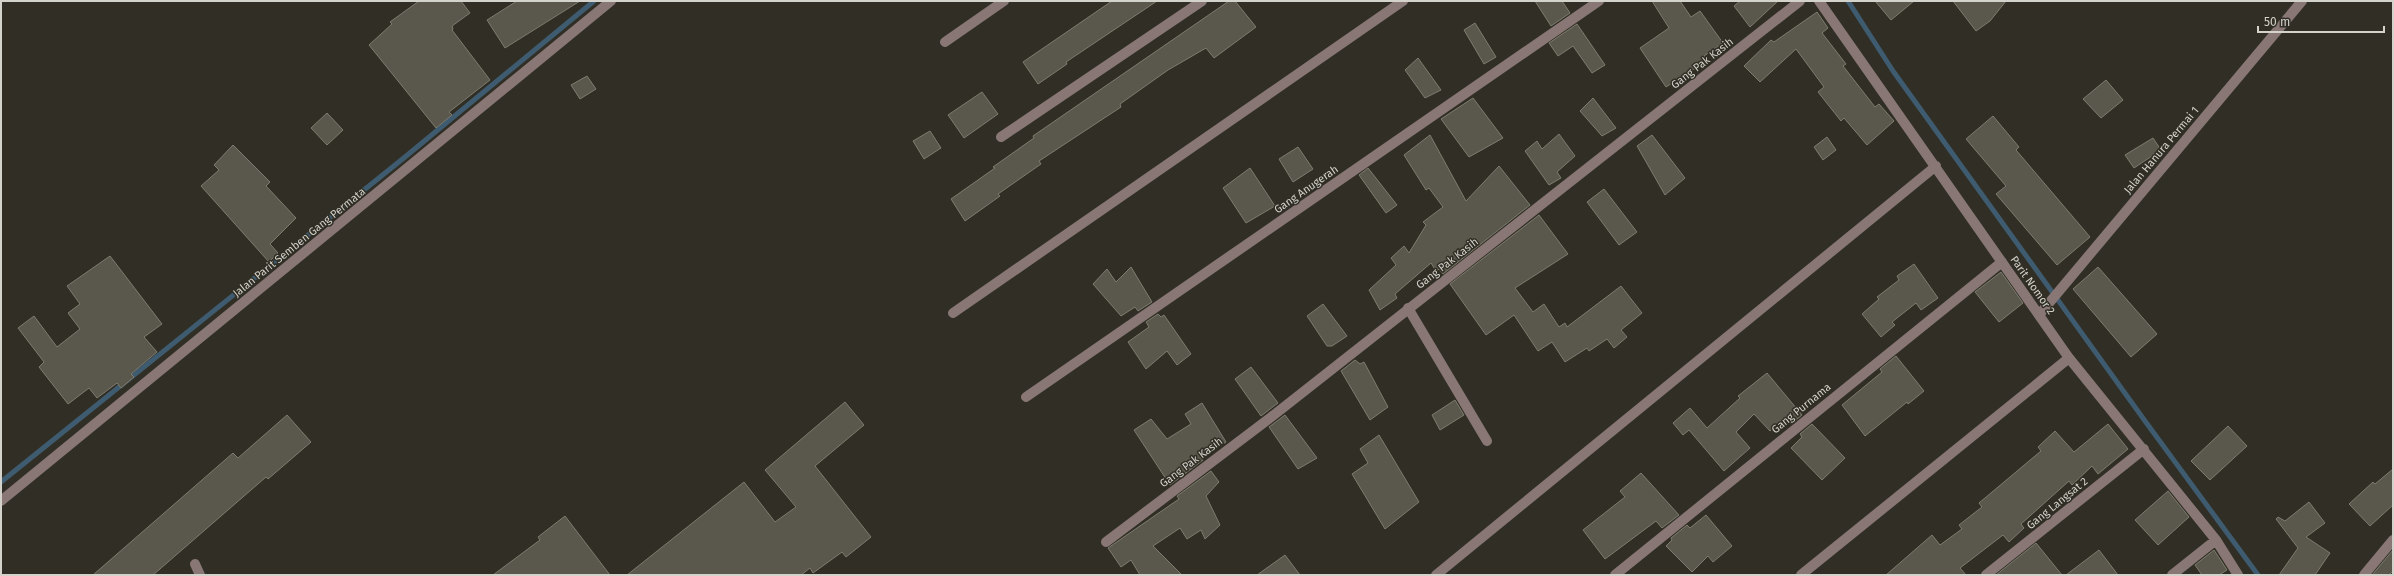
<svg xmlns="http://www.w3.org/2000/svg" width="2394" height="576" viewBox="0 0 2394 576" font-family="'Fira Sans',sans-serif">
<style>
.lines{fill:none;stroke-linecap:round;stroke-linejoin:round}
.stream{stroke:#3e5b70;stroke-width:5}
.building{fill:#5a574c;stroke:#7e7b6f}
.minor{stroke:#887775;stroke-width:10}
.labels{text-anchor:middle;stroke-width:3;stroke-linejoin:round;paint-order:stroke}
.street-label{font-size:11px;fill:#d3d2cb;stroke:#312f25}
</style>
<rect width="100%" height="100%" fill="#312f25"/>
<g class="lines">
<path class="stream" d="M1848,1L1893,71L2145,421L2258,575
M1,482L405,157L594,1"/>
</g>
<path class="building" d="M419,1H461L470,13L452,26L453,29L452,30L490,80L449,112L452,115L436,128L369,45L392,24L390,22Z
M517,1H580L505,48L487,20Z
M1112,1H1157L1066,62L1067,64L1038,84L1023,62Z
M1229,1H1235L1256,27L1214,58L1206,48L1168,70L1120,104L1121,107L1039,161L1041,164L998,194L1000,196L965,221L951,199L995,168L993,167L1034,138L1033,136Z
M1535,1H1562L1570,13L1551,26Z
M1652,1H1680L1691,17L1700,11L1723,43L1704,56L1708,60L1666,87L1640,48L1669,28Z
M1740,1H1778L1750,27L1734,6Z
M1875,1H1914L1891,20Z
M1953,1H2006L1990,21L1976,31Z
M1817,12L1828,28L1822,33L1846,64L1843,66L1875,107L1879,104L1894,121L1867,145L1844,118L1841,121L1818,92L1824,87L1796,49L1760,82L1744,66L1771,40L1774,42Z
M1475,23L1496,57L1484,64L1464,30Z
M1577,24L1605,65L1592,73L1573,46L1558,56L1549,43Z
M1418,58L1441,90L1425,98L1405,70Z
M587,76L596,89L580,99L571,85Z
M2106,80L2123,100L2101,118L2083,99Z
M982,92L998,114L964,138L948,115Z
M1473,98L1503,138L1469,157L1441,119Z
M1593,98L1616,128L1602,136L1580,111Z
M327,113L343,130L327,145L311,128Z
M1993,116L2019,147L2016,150L2090,237L2057,265L1996,194L2006,186L1966,139Z
M930,131L941,148L924,159L913,141Z
M1559,134L1575,156L1557,172L1561,178L1549,185L1525,151L1537,141L1542,149Z
M1430,135L1466,201L1499,166L1530,205L1443,274L1439,269L1436,271L1431,263L1395,294L1397,298L1380,310L1369,290L1396,265L1391,258L1404,246L1409,253L1426,225L1423,222L1443,207L1429,188L1426,190L1404,155Z
M1652,135L1685,178L1665,195L1637,146Z
M1827,137L1836,150L1823,160L1814,147Z
M2153,138L2161,150L2134,168L2125,155Z
M233,145L270,182L266,186L296,218L270,244L278,253L269,262L201,186L219,170L214,165Z
M1298,147L1313,169L1293,182L1279,159Z
M1250,168L1275,206L1246,223L1223,188Z
M1368,168L1397,205L1386,213L1359,175Z
M1604,189L1637,232L1619,245L1587,202Z
M1539,215L1568,254L1515,288L1533,312L1544,304L1559,327L1565,323L1567,327L1621,286L1642,313L1621,330L1627,337L1614,348L1607,339L1589,351L1587,348L1565,362L1552,342L1538,351L1514,315L1486,335L1450,284Z
M110,256L162,324L144,337L157,352L131,374L134,377L121,388L117,383L97,398L89,388L68,404L39,367L44,362L18,328L34,316L57,347L80,329L68,313L80,304L67,286Z
M1914,264L1938,298L1921,310L1916,303L1892,322L1895,325L1881,337L1862,314L1879,299L1877,297L1899,280L1897,276Z
M1131,267L1152,302L1138,311L1135,307L1121,316L1093,284L1107,269L1116,282Z
M2098,267L2157,334L2131,357L2073,289Z
M2001,272L2023,303L1999,322L1975,292Z
M1323,304L1347,336L1332,346H1327L1307,316Z
M1158,314L1161,317L1164,315L1191,354L1177,365L1167,351L1146,369L1128,342L1149,327L1146,322Z
M1896,356L1924,391L1908,404L1907,402L1865,436L1842,405L1882,372L1880,369Z
M1355,360L1360,364L1364,362L1388,407L1370,420L1341,371Z
M1251,367L1278,403L1261,416L1235,379Z
M1767,373L1802,415L1791,424L1785,417L1770,431L1754,414L1736,432L1750,448L1724,471L1689,430L1683,435L1673,423L1690,408L1707,428L1740,398L1738,396Z
M1455,400L1464,415L1440,430L1432,415Z
M845,402L864,425L815,466L871,537L846,557L842,552L813,573L810,568L801,575H627L744,482L775,522L796,507L765,470Z
M1202,403L1226,442L1201,457L1203,460L1170,485L1134,430L1151,419L1167,439L1191,424L1185,414Z
M287,415L311,442L268,479L266,477L153,575H93L233,453L238,458Z
M1285,415L1317,458L1298,469L1269,427Z
M1812,424L1845,458L1822,480L1791,448L1802,437L1800,434Z
M2108,424L2128,449L2098,474L2092,466L2072,485L2069,481L2021,524L2024,528L2009,542L2003,535L1960,568L1966,575H1886L1932,535L1940,545L1962,529L1959,525L1982,507L1979,503L2041,451L2038,447L2055,431L2074,452Z
M2228,426L2247,446L2210,480L2191,461Z
M1379,435L1419,502L1385,529L1352,474L1368,463L1360,449Z
M2393,469V505L2370,526L2349,504L2373,482L2375,484Z
M1211,471L1219,482L1206,496L1220,525L1205,539L1201,530L1187,539L1180,528L1153,546L1182,575H1140L1131,560L1121,567L1108,548L1179,499L1177,496Z
M1641,473L1679,515L1662,528L1656,521L1605,559L1583,530L1625,497L1620,491Z
M2168,491L2189,517L2158,545L2135,520Z
M2309,502L2325,523L2306,537L2330,553L2315,575H2279L2298,548L2276,519L2278,517L2285,521Z
M1706,515L1732,546L1713,562L1708,556L1692,572L1666,546L1672,540L1671,538L1687,525L1690,528Z
M565,516L610,575H493L540,540L538,537Z
M2036,543L2062,575H1996Z
M2099,550L2118,575H2066Z
M2214,550L2227,570L2219,575H2202L2195,565Z
M2393,550V571L2389,575H2372Z
M1285,555L1300,575H1257Z"/>
<g class="lines">
<path class="minor" d="M1819,1L2069,358L2216,540L2238,575
M945,42L1004,1
M1001,137L1202,1
M1408,308L1487,441
M953,313L1403,1
M2039,315L2302,1
M1026,397L1599,1
M1,501L611,1
M1106,542L1270,418L1800,1
M195,564L200,575
M1436,575L1936,166
M1615,575L2002,262
M1801,575L2069,358
M1986,575L2144,449
M2172,575L2216,540
M2364,575L2393,540"/>
</g>
<g class="labels">
<g class="street-label">
<text transform="translate(1702 63) rotate(-38)" y="4">Gang Pak Kasih</text>
<text transform="translate(2161 150) rotate(-50)" y="4">Jalan Hanura Permai 1</text>
<text transform="translate(1306 189) rotate(-35)" y="4">Gang Anugerah</text>
<text transform="translate(299 242) rotate(-39)" y="4">Jalan Parit Semben Gang Permata</text>
<text transform="translate(1447 263) rotate(-38)" y="4">Gang Pak Kasih</text>
<text transform="translate(2033 285) rotate(55)" y="4">Parit Nomor 2</text>
<text transform="translate(1801 408) rotate(-39)" y="4">Gang Purnama</text>
<text transform="translate(1191 462) rotate(-37)" y="4">Gang Pak Kasih</text>
<text transform="translate(2057 503) rotate(-39)" y="4">Gang Langsat 2</text>
</g>
</g>
<rect width="2394" height="576" fill="none" stroke="#d3d2cb" stroke-width="4"/>
<path d="M2258 26v6h126v-6" fill="none" stroke="#d3d2cb" stroke-width="2"/>
<text x="2264" y="26" font-size="12" fill="#d3d2cb" stroke="#312f25" stroke-width="3" paint-order="stroke">50 m</text>
</svg>
